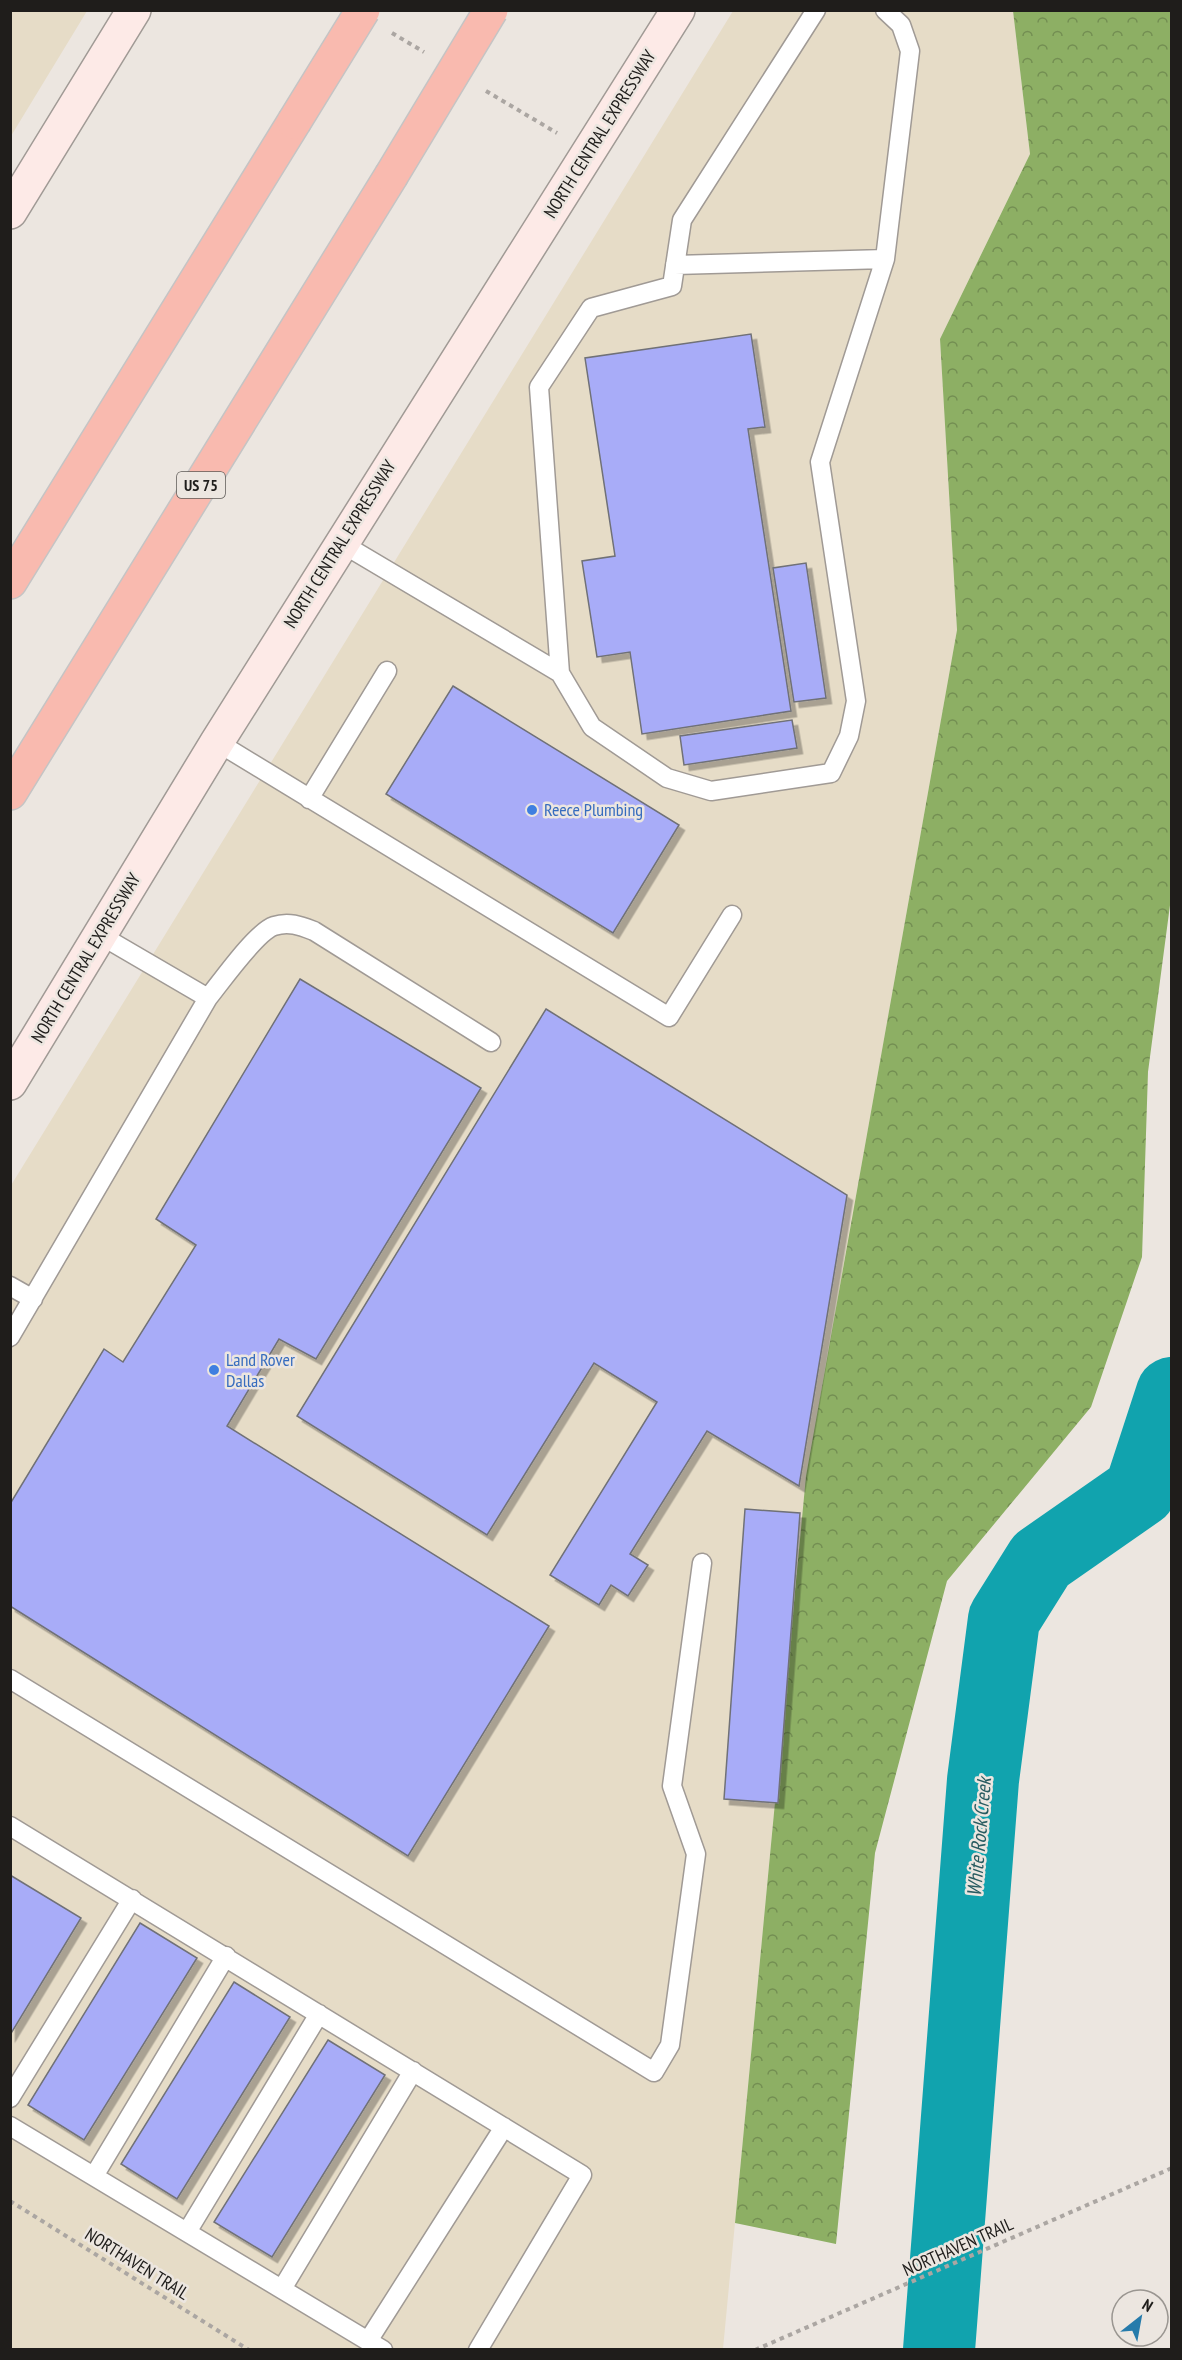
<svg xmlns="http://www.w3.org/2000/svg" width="1182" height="2360" viewBox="0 0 1182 2360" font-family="'PT Sans Narrow',sans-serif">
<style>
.commercial{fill:#e6dcc7}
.forest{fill:url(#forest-crowns)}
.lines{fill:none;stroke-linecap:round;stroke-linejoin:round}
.stream{stroke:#11a3ae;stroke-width:12}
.river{stroke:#11a3ae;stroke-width:72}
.building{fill:#a8acf8;stroke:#707177;stroke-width:1.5;filter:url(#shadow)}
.lane-casing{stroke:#a09a95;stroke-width:21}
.secondary-casing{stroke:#a09a95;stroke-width:36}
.highway-casing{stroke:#c5c4c4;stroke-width:36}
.path{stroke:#aba6a2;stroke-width:4;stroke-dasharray:4.5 4.5;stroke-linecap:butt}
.lane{stroke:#fff;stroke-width:18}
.secondary{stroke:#fdeae7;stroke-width:33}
.highway{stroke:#f9baaf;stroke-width:33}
.highway-bridge-casing{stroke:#c5c4c4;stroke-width:36;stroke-linecap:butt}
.highway-bridge{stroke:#f9baaf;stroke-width:33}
.shop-dot{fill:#3f7fe0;stroke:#ece6e0;stroke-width:2}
.labels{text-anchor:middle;stroke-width:5;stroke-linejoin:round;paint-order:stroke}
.shield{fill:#ece6e0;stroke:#5c5956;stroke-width:1.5}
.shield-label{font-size:16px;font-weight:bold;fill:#1f1d1b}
.street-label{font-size:18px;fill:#1f1d1b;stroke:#ece6e0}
.shop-label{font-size:18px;fill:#366cbe;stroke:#ece6e0;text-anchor:start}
.water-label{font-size:20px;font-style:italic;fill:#275b60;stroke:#ece6e0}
</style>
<defs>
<pattern id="forest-crowns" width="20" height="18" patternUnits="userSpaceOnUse" patternTransform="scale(1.5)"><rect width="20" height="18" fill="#8daf64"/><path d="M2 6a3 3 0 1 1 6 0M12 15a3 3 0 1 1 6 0" fill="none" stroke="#738e52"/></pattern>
<filter id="shadow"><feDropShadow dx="5.5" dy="5.5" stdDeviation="0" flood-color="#0004"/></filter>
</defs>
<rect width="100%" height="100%" fill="#ece6e0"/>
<path class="commercial" d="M11,10L87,11L11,136L10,11Z
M733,11H1013L1030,154L940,339L957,630L806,1476L723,2349H11L10,1187Z"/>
<path class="forest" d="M1013,11H1171L1172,890L1148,1072L1142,1257L1091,1407L947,1581L875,1853L836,2244L735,2223L806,1476L957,630L940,339L1030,154Z"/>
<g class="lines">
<path class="stream" d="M1140,1491L1172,1486"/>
<path class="river" d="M939,2350L983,1780L1004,1619L1041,1560L1140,1491L1172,1393"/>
</g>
<path class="building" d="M751,334L765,427L748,429L791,711L642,734L630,652L597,657L582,561L615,556L585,358Z
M806,563L826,698L794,702L773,568Z
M453,686L679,825L613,933L386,794Z
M792,720L797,748L684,765L680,736Z
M300,979L481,1088L316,1359L279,1339L227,1426L549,1626L408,1856L10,1606V1504L104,1349L123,1362L196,1245L156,1219Z
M546,1009L847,1195L799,1486L707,1431L630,1554L648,1565L628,1596L611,1585L599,1605L550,1575L657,1402L594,1363L487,1535L297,1416Z
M745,1509L800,1513L778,1803L724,1799Z
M10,1875L81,1918L10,2035Z
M140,1923L197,1958L84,2140L28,2105Z
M234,1982L290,2017L177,2199L121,2164Z
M328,2040L385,2075L272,2257L214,2222Z"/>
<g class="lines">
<defs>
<path id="lane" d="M675,265L885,259L910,51L901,25L885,10
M341,543L560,673L539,387L591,308L672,286L682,220L816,10
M560,673L592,727L667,778L711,791L831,773L849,736L856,701L820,462L885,259
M217,742L669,1017L732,915
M309,799L387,671
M208,998C221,982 256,932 274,926C289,921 301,926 314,931L491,1042
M10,1286L33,1299
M10,1337L208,998L100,935
M10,1679L654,2072L670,2045L696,1854L672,1786L702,1563
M10,1826L582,2175L478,2350
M10,2098L132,1899
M10,2126L383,2350
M94,2176L226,1956
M187,2232L319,2014
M282,2289L413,2071
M368,2341L504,2127"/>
<path id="secondary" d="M10,212L134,10
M10,1083L217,742L678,10"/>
<path id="highway" d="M10,582L294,122
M10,793L391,176"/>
</defs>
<use href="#lane" class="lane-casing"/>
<use href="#secondary" class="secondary-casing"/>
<use href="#highway" class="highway-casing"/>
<path class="path" d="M392,33L424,52
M486,91L557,133
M10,2201L249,2350
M755,2350L1172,2168"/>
<use href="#lane" class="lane"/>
<use href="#secondary" class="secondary"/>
<use href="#highway" class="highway"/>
<defs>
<path id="highway-bridge" d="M294,122L363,10
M391,176L491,10"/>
</defs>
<use href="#highway-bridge" class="highway-bridge-casing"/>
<use href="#highway-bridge" class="highway-bridge"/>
</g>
<g class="shop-dot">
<circle cx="532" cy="810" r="6"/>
<circle cx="214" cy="1370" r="6"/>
</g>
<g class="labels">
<rect class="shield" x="177" y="472" width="48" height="26" rx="4.5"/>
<g class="shield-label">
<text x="201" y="491">US 75</text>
</g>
<g class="street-label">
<text transform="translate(600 134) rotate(-58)" y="6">NORTH CENTRAL EXPRESSWAY</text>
<text transform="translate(340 544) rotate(-58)" y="6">NORTH CENTRAL EXPRESSWAY</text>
<text transform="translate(86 958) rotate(-59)" y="6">NORTH CENTRAL EXPRESSWAY</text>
<text transform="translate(958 2247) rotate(-24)" y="6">NORTHAVEN TRAIL</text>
<text transform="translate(137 2264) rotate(32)" y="6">NORTHAVEN TRAIL</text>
</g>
<g class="shop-label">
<text x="544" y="816">Reece Plumbing</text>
<text x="226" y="1366">Land Rover<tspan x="226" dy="21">Dallas</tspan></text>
</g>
<g class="water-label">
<text transform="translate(979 1837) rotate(-85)" y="7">White Rock Creek</text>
</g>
</g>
<rect width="1182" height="2360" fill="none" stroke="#1f1d1b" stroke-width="24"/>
<g transform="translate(1140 2318) rotate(31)"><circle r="28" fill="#ece6e0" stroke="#9a9691" stroke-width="1.5"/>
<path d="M0-4.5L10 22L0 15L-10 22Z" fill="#267bab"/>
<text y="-9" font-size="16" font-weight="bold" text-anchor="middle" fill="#1f1d1b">N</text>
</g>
</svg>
